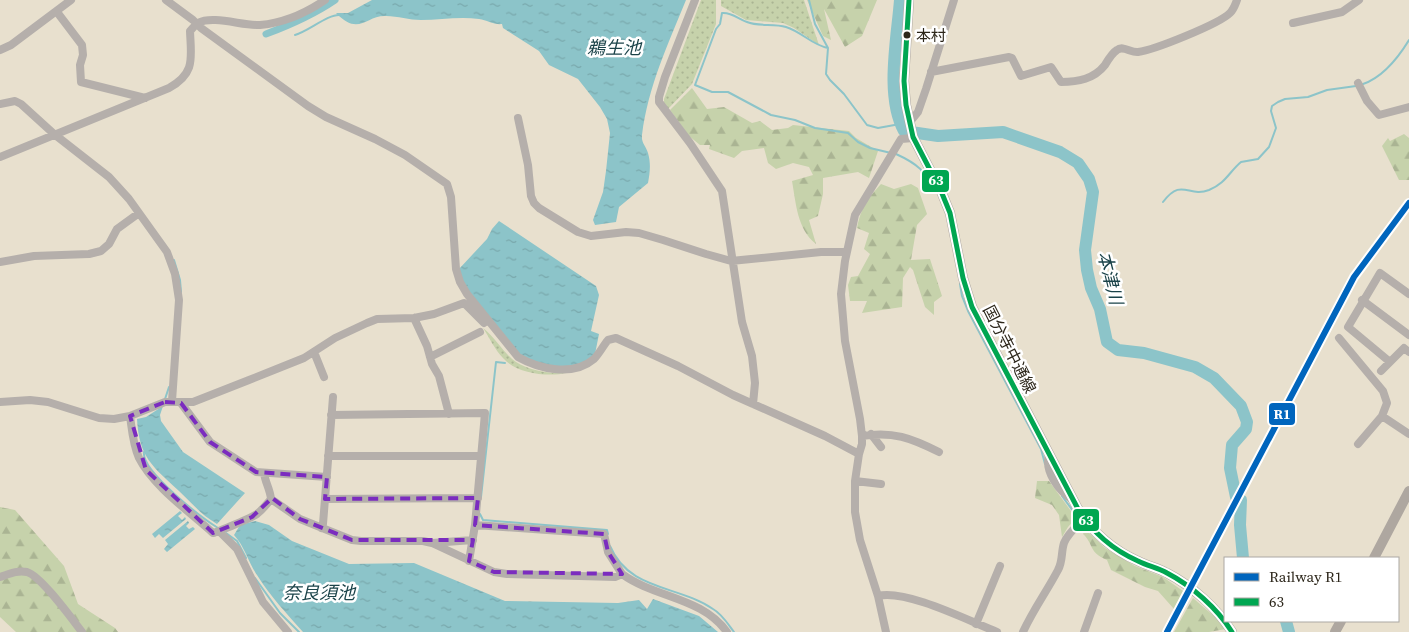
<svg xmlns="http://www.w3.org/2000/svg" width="1409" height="632" viewBox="0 0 1409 632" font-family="'Source Serif 4','Noto Sans JP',serif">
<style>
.grass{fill:url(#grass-dots)}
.forest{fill:url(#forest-firs)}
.water{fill:url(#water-ripples)}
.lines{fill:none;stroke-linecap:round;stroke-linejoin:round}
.stream{stroke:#8cc4c9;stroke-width:2}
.canal{stroke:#8cc4c9;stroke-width:7}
.river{stroke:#8cc4c9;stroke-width:12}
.minor{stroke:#b5afab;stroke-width:8}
.major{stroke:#aea7a0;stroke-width:10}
.bus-1-casing{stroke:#fff;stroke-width:9}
.bus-1{stroke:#00a651;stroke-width:5}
.rail-1-casing{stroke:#fff;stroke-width:10}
.rail-1{stroke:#0065bd;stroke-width:6}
.marked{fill:none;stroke:#7b2cbf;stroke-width:4;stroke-dasharray:10 6;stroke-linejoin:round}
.bus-dot{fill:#2c261a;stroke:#fff;stroke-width:2}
.labels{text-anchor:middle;stroke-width:5;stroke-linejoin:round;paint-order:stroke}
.bus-label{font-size:15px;fill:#2c261a;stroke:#fff;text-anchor:start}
.street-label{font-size:16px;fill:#2c261a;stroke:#fff}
.water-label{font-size:18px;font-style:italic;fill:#1b4349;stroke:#fff}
.line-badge{stroke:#fff;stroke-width:2}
.badge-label{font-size:14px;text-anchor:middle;font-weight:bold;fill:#fff}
</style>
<defs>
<pattern id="grass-dots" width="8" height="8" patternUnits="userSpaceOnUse" patternTransform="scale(1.25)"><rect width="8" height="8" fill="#c6d2ab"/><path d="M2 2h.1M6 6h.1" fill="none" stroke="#aab493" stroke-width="1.8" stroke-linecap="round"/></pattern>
<pattern id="forest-firs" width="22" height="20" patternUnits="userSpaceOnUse" patternTransform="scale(1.25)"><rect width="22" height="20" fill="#c6d2ab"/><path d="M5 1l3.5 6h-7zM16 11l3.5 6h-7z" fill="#aab493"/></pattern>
<pattern id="water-ripples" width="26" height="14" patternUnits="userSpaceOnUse" patternTransform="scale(1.25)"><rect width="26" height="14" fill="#8cc4c9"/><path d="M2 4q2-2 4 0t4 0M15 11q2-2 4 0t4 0" fill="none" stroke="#79a8ac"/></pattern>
</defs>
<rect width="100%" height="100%" fill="#e8e0ce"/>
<path class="grass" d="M701,0H716V24L692,84L668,109L664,103V99Z
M721,0H804L819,45L794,28L783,23L746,20L721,6Z
M483,328C495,337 506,356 516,362C530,371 551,374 567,373C547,377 517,374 503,358C495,350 489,337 483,328Z"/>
<path class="forest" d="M807,0H877L862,36L845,47L824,9L831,40L823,36Z
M692,88L707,109L724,107L752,123L760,121L772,130L788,128L793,125L849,131L856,138L878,151L869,178L858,172L823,178V194L818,216L809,220L816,244C797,229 796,203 792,181L813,175L809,167L793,163L776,169L768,163L764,148L742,151L734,158L709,149L710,145H700L689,136L670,110Z
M1404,134L1409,138V180H1399L1382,146L1388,138L1390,141Z
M881,184L894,189L911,184L918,188L927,214L917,225L911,260L930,259L942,296L934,302V315L925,307L913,270L910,267L903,278L902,307L862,313L867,301H850L848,285L851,277L858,276L870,254L864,249L869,233L857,228C861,208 867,199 881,184Z
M1037,481H1049L1076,518L1068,527L1062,537L1059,515L1052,505L1035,498Z
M0,507L15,510L64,566L78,604L115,628L118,632H16L0,617Z
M1086,530L1105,548L1135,566L1163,577L1183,591L1174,609L1158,591L1145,587L1111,570L1107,560C1088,552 1094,544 1083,534Z
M1193,598L1215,617L1226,629L1209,632H1174Z"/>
<path class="water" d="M372,0H686C668,44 648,87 642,135C641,143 646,146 648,153C651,163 650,173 648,183L619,207L616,222L595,225L593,220L603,192L606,171L610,133L607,119L600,107L578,79L549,65L539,51L503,28L502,24C494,25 487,20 479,19C460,16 440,20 421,20C409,20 398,16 386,16C366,15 359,37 336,13H348Z
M499,221L596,286L599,295L591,331L599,334L595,354C591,357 586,361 581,363C561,371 535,364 518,353L465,287L459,269L487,239L492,229Z
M163,406L160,415L161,421L183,452L245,493L217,524C200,514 193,504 179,491C152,466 139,457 137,419L146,417Z
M180,511L182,513L178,516L182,520L185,517L186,519L163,538L159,534L155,538L152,534Z
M188,521L189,523L186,526L189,529L193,527L195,529L167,552L164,549L168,544L165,540Z
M255,521L269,525L292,541L349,564L414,563L505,601L618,603L639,600L647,609L653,599L699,616L718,632H303C287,614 270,596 257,575C248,562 245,547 234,535L240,525Z"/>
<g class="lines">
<path class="stream" d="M809,0L815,24L828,48L826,74L830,80L844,94L867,125L878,128L900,124
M295,35C309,31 328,14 340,15
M828,48C812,45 802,32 786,27C774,23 759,27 747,22C738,19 732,12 722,13L720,24L716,29L695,85L712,92H728L771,115L795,120L815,128L848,133L858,142L870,148L891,153
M1363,84C1383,77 1398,58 1409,40
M896,154C918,164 925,171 936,192
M1163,202C1182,177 1188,198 1209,190C1226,183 1229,172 1241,162L1258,159L1269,147L1276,128L1271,111L1272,106L1278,102L1285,99L1308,97L1327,90L1356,86
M174,260L180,280L181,292
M960,284L962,296L968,311L1041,449L1045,464
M165,399L169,387
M144,452C141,471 202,518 218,528
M1062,496L1076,515
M481,497L496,362L505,363
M480,514L483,520L607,530L608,534
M226,533L237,541L246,558
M610,546C629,591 678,585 713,609C722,614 728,624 734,632
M255,578L280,613L299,632"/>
<path class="canal" d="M266,34C290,25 313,15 335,0"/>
<path class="river" d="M900,0C897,39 885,96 904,131L938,136L1003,132L1060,152L1078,163L1089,179L1093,192L1085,250L1087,270L1091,288L1100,309L1107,342L1118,350L1144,353L1195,367L1214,378L1241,406L1247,422L1246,429L1232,445L1230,468L1236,497L1241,500L1240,525L1243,558
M1286,621L1289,632"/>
<path class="minor" d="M166,0L193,20L201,28L308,106L326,117L375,139L405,155L447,184L451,197L456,269L460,282L467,294L518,357C539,369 573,377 594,359C599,354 603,346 608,340L616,338L678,366L733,395L825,436L859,454
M695,0L665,77L659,97V102L690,143L722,191L742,322L752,356L755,383L753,404
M57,12L82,45L83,55L80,65L81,82L145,98
M1293,23L1342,12L1359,0
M0,50L11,45L71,0
M931,72L1009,57L1012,58L1021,76L1051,67L1061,82C1078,82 1094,79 1105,65C1108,60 1112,53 1117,50C1123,45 1131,53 1138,52C1154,50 1219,24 1230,13C1234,9 1235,5 1237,0
M1358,83L1367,101L1379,115L1409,107
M0,104L15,101L21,104L54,134L109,177L129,199L167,252L175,274L179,300L172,401
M518,118L528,165L531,196L534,203L539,208L578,232L591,236L626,232L639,233L663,240L706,254L731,261L821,252H846
M909,123L918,112L926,89L954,0
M0,157L169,88C196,73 191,58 190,31C193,28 195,25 198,23C213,15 243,26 260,25C283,23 306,13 325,0
M0,262L34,256L89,254L101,251L109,244L117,229L139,213
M1362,300L1409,335
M414,318L427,346L432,364L439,376L449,414
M1339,338L1383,391L1387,403L1382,416L1358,444
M314,352L324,377
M430,357L480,332
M1390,362L1348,327L1380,273L1409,294
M1381,371L1404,348L1409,352
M0,402L30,400L48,402L99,418L114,419L130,416C132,430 133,445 139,458C153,486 190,512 213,533C218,532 253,517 257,514C262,510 267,504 271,499C270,489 265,482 264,473
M181,403L210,442L256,472L327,477
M331,415L485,413L475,525L469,561
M130,416L165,402H193L249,380L304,358L335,338L367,323L377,319L414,318L434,314L464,303L484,323
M1382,416L1409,434
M871,434L881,447
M862,436C893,431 911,438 939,452
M1049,454C1044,472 1059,491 1073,500
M328,456H481
M855,481L881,484
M271,499L300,519L352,540L361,541H423L432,543L494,572L507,574L615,577L622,574C655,598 702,597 727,632
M325,499L478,498
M475,525L604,534L608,552L622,574
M321,528L323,524L333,397
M220,532L237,549L263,602L288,632
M432,543L473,540
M0,577C9,574 17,570 27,572C41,576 72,619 82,632
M878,596C906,589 969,621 997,632
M976,624L1000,566
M886,632L878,596L860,540L855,512V481L859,454L862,444V436L860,419L845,341L841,294L845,261L855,215L901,139L913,138
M1023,632C1033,610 1047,591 1058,570C1063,561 1061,552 1064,543C1068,533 1077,526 1084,519
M1084,632L1098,593"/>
<path class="major" d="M909,0L904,81L906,105L913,137L941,191L950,213L963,278L972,307L1078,509C1093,533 1113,550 1138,561C1148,566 1158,568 1167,573C1192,586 1217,608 1232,632
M1374,558L1409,491
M1335,632L1341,621"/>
<defs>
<path id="bus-1" d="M909,0L904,81L906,105L913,137L941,191L950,213L963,278L972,307L1078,509C1093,533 1113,550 1138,561C1148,566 1158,568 1167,573C1192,586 1217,608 1232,632"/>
</defs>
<use href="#bus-1" class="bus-1-casing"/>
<use href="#bus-1" class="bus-1"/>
<defs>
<path id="rail-1" d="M1167,632L1354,277L1409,203"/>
</defs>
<use href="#rail-1" class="rail-1-casing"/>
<use href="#rail-1" class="rail-1"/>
</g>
<path class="marked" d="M165,402L181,403L210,442L256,472L327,477L325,499L478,498L475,525L604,534L608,552L622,574L494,572L469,561L473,540H352L300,519L272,498L252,517L213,533L146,470L130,416Z"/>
<circle class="bus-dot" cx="907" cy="35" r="4.5"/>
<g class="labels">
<g class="bus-label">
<text x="916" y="41">本村</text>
</g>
<g class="street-label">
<text transform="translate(1010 349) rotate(63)" y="6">国分寺中通線</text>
</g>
<g class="water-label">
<text x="614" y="54">鵜生池</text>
<text transform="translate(1110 278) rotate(76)" y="6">本津川</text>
<text x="319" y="599">奈良須池</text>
</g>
</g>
<g class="line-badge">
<rect x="921" y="169" width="29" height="24" rx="5" fill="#00a651"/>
<rect x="1268" y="402" width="28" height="24" rx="5" fill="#0065bd"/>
<rect x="1072" y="508" width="28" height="24" rx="5" fill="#00a651"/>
</g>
<g class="badge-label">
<text x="936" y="185">63</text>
<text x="1282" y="419">R1</text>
<text x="1086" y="525">63</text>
</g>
<rect x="1224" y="557" width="175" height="65" fill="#ffffff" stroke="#aba8a3"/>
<rect x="1234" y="573" width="25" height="8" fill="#0065bd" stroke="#aba8a3"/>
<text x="1269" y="582" font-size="15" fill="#2c261a">Railway R1</text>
<rect x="1234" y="598" width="25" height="8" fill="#00a651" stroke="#aba8a3"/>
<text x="1269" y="607" font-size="15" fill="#2c261a">63</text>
</svg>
